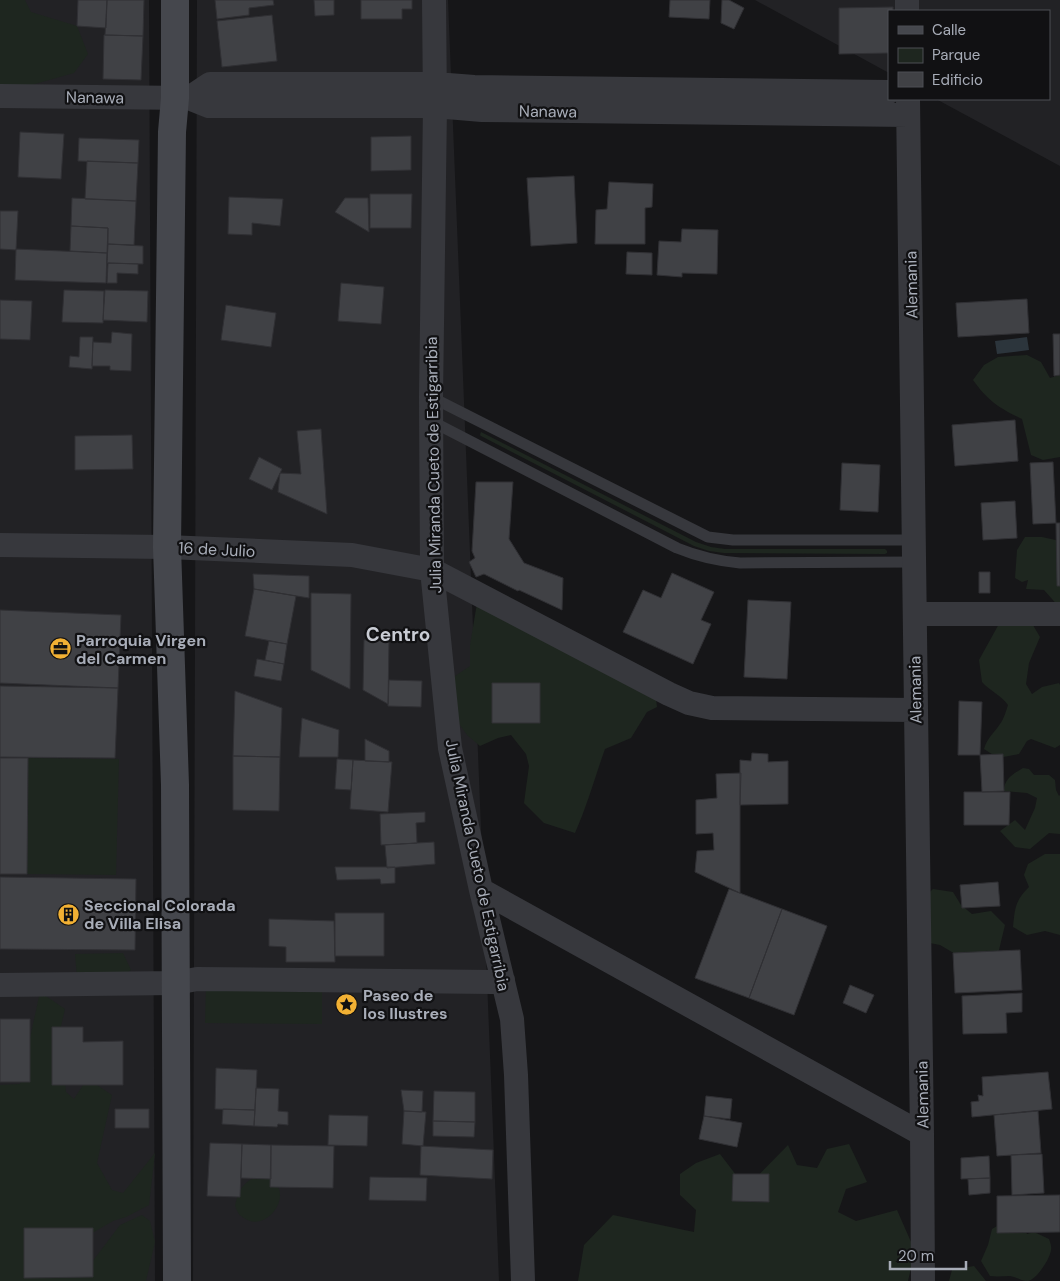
<svg xmlns="http://www.w3.org/2000/svg" width="1060" height="1281" viewBox="0 0 1060 1281" font-family="'DM Sans',sans-serif">
<style>
.built{fill:#222225}
.green{fill:#1e261f}
.water{fill:#2c353c}
.building{fill:#404145;stroke:#303034}
.lines{fill:none;stroke-linecap:round;stroke-linejoin:round}
.lane{stroke:#37383d;stroke-width:11}
.street{stroke:#37383d;stroke-width:24}
.secondary{stroke:#45474d;stroke-width:28}
.labels{text-anchor:middle;stroke-width:4.5;stroke-linejoin:round;paint-order:stroke}
.street-label{font-size:16px;fill:#a8adb8;stroke:#111113}
.poi-label{font-size:16px;font-weight:bold;fill:#a8adb8;stroke:#111113;text-anchor:start}
.quarter-label{font-size:19px;font-weight:bold;fill:#c9ccd4;stroke:#111113}
</style>
<rect width="100%" height="100%" fill="#161618"/>
<path class="built" d="M0,0H149L155,1281H0Z
M197,0H448L499,1281H193Z
M755,0H1060V166L936,99H1049V11H889V73Z"/>
<path class="green" d="M0,0H25L31,12L77,26L88,54L74,73L3,93L0,91Z
M1027,355L1041,362L1050,378L1060,375V457L1043,460L1031,455L1022,419C999,408 988,401 973,380L984,365L998,357Z
M481,432L696,542L711,547L725,549H885L887,551V553L885,554L724,553L709,551L694,546L481,436L480,435Z
M1025,537H1042L1060,541V608L1044,590L1026,589L1028,580L1022,582L1015,578L1017,550Z
M477,603L613,658L617,680L653,674L657,707L647,712L631,738L605,749C595,777 587,806 575,833L544,823L524,803L529,766L526,754L511,735L498,738L480,746L467,735L446,705L455,676L470,666V645Z
M1030,620L1040,637L1029,663L1026,684L1032,694L1042,687L1059,683L1060,685V745L1055,748L1031,739L1027,741L1019,754L998,758L984,749C987,738 994,733 1000,724C1004,719 1006,711 1008,705C1001,695 990,691 982,682L979,660L1000,622Z
M28,758L119,759L116,875L27,874Z
M1023,768L1029,769L1034,775H1049L1055,780L1056,790L1059,796L1060,795V834L1049,833L1030,849L1015,847L1000,831L1015,820L1025,830L1035,808L1037,798L1027,793L1004,791C1004,779 1013,774 1023,768Z
M1045,854H1060V935L1045,931L1027,935L1013,927C1015,908 1015,901 1029,887L1024,875L1028,864Z
M933,889L953,892L961,905L972,914L991,911L1005,925L999,950L995,955H957L940,945L930,943L919,902Z
M123,953L131,970L117,981L77,977L75,954Z
M206,986L322,987V1024L205,1023Z
M40,992L65,1009L54,1056L63,1060L66,1092L74,1099L85,1082L94,1083L112,1095L97,1163L112,1190L123,1193L155,1153L149,1205L126,1217L113,1221L75,1243L89,1266L120,1225L142,1215L150,1221L155,1242L146,1281H0V1085L20,1084Z
M849,1144L867,1182L846,1189L838,1212L856,1221L897,1210L915,1251L908,1281H578L584,1245L613,1215L694,1232L696,1210L680,1195V1174L696,1163L720,1154L746,1188L788,1145L797,1165L817,1168L827,1149Z
M260,1175C267,1177 273,1179 277,1185C289,1202 263,1235 241,1216C238,1214 237,1210 235,1206C239,1189 243,1182 260,1175Z
M1004,1222L1022,1225L1027,1234L1034,1232L1049,1239C1050,1242 1052,1247 1051,1250C1050,1259 1037,1279 1028,1281C1021,1281 1016,1277 1010,1276C1003,1276 997,1277 990,1276L981,1261L988,1245L992,1229Z
M974,1266L986,1281H949L952,1270Z"/>
<path class="water" d="M1027,337L1029,350L997,354L995,341Z"/>
<path class="building" d="M78,0H107L106,28L77,26Z
M107,0H144L143,36L105,35Z
M215,0H273L274,5L249,8V15L217,19Z
M314,0H334V15L315,16Z
M361,0H412V9H402V19H361Z
M670,0H710L709,19L669,17Z
M722,0H729L744,8L734,29L721,23Z
M893,7V11H889V53L839,54V8Z
M272,15L277,61L222,67L217,21Z
M104,35L143,36L141,80L103,79Z
M20,132L64,134L61,179L18,177Z
M411,136V170L371,171V137Z
M79,138L139,140L138,163L78,161Z
M87,161L138,163L136,201L85,199Z
M574,176L577,243L531,246L527,178Z
M609,182L653,184L652,207L645,208V244H595L596,210L607,209Z
M370,194H412L411,228H370Z
M229,197L283,199L280,226L252,223V235L228,234Z
M72,198L136,201L134,245L108,244V228L71,226Z
M345,198H368L369,232L335,212Z
M0,211H18L16,250L0,249Z
M71,226L108,228L107,253L70,251Z
M682,229L718,230L717,274L682,273V277L657,275L659,241L681,242Z
M108,244L143,246V264L107,263Z
M16,249L107,253L106,283L15,280Z
M627,252L652,253V275L626,274Z
M108,263L138,264V274L117,273V283H107Z
M341,283L384,287L381,324L338,321Z
M64,290L104,291L103,323L62,322Z
M105,290L148,291L147,322L103,320Z
M1027,299L1029,333L958,337L956,303Z
M0,300L32,301L30,340L0,339Z
M226,305L276,313L271,347L221,340Z
M112,332L132,334L131,371L110,370V366H92L93,342L111,343Z
M1053,334H1060V375L1054,376Z
M80,337H93L92,369L69,367L70,356L79,357Z
M1015,420L1018,461L955,466L952,425Z
M321,429L327,514L278,492L280,473L301,474L297,431Z
M132,435L133,469L75,470V436Z
M259,457L282,469L272,490L249,479Z
M1053,462L1056,523L1033,524L1030,463Z
M842,463L880,465L878,512L840,510Z
M476,482H513L509,539L524,563L563,578L562,610L519,590L518,591L484,574L476,577L469,562L475,558L472,551Z
M1015,501L1017,538L983,540L981,503Z
M1056,523H1060V586H1057Z
M979,572H990V593H979Z
M672,573L714,592L701,620L711,624L693,664L623,632L643,590L661,598Z
M253,574L309,576V598L254,589Z
M254,589L296,596L287,644L245,636Z
M311,593L351,594L350,689L311,670Z
M748,600L791,602L787,679L744,677Z
M0,610L121,615L118,688L0,683Z
M364,640H389L388,704L363,690Z
M269,641L287,644L284,664L265,660Z
M257,659L284,664L281,681L254,676Z
M389,680L422,681L421,707L388,706Z
M492,683H540V723H492Z
M0,686L118,688L115,758L0,757Z
M235,691L282,708L280,757L233,756Z
M959,701L982,702L980,755H958Z
M302,718L339,730L338,757H299Z
M365,739L389,751V762L365,761Z
M752,753L768,754V762L788,761V804L740,805V760L751,761Z
M1003,754L1004,791L982,792L980,755Z
M233,756L280,757L279,811L233,810Z
M0,758H28L27,874H0Z
M337,759L353,760L351,790L335,789Z
M353,760L392,762L388,812L350,809Z
M741,773L740,805V893L695,872L697,851L714,850L713,833L696,834V800L717,798L716,774Z
M964,792H1010L1009,825H964Z
M425,812V822L416,823L417,843L381,845L380,814Z
M434,842L435,864L387,868L385,845Z
M335,867H395V883L381,884L380,879L337,880Z
M0,877L136,879L135,950L0,949Z
M998,882L1000,906L962,908L960,885Z
M729,889L782,909L749,998L695,978Z
M782,909L827,926L794,1015L749,998Z
M335,913H384V956H335Z
M269,919L334,921L335,962H286V947L269,946Z
M1020,950L1022,990L955,993L953,953Z
M850,985L874,995L866,1013L843,1003Z
M1022,993V1012L1006,1013L1007,1033L963,1034L962,996Z
M0,1019H30V1082H0Z
M52,1027H83V1042L123,1041V1085H52Z
M216,1068L257,1070L255,1110L215,1109Z
M1048,1072L1052,1109L972,1117L971,1102L979,1101L978,1095L983,1096L982,1077Z
M256,1088L279,1089L278,1111L288,1112V1125L278,1124L277,1127L254,1126Z
M401,1090L423,1091L422,1112L404,1111Z
M434,1091L475,1092V1122L433,1121Z
M706,1096L732,1099L730,1119L704,1116Z
M115,1109H149V1128H115Z
M223,1109L255,1110L254,1126L222,1124Z
M404,1111L426,1112L423,1146L402,1144Z
M1038,1111L1041,1153L997,1156L994,1115Z
M329,1115L368,1116L367,1146L328,1145Z
M704,1116L742,1123L737,1147L699,1139Z
M433,1121L475,1122L474,1137L433,1136Z
M210,1143L242,1144L240,1197L207,1196Z
M242,1144L271,1145V1179L241,1178Z
M271,1145L334,1146L333,1188L270,1187Z
M421,1146L493,1150L492,1179L420,1175Z
M1042,1154L1044,1193L1012,1195L1011,1155Z
M989,1156L990,1178L961,1179V1158Z
M733,1174H769V1202L732,1201Z
M370,1177L427,1178L426,1201L369,1200Z
M990,1178V1193L969,1195L968,1179Z
M1060,1195V1232L997,1233V1196Z
M24,1228H93V1277L24,1278Z"/>
<g class="lines">
<path class="lane" d="M431,397L708,537L733,540H914
M431,421L677,548C699,557 717,561 740,563L914,562"/>
<path class="street" d="M434,0L435,106L431,397L432,570L450,748L481,890L512,1019L516,1075L523,1281
M907,0V11
M0,96L189,98L209,106H435L482,110L908,115
M189,98L210,84H435L474,87L889,92
M908,99L916,710L922,1134L923,1281
M0,545L167,547L352,555L432,570L669,694L689,703L712,708L916,710
M915,614H1060
M481,890L922,1134
M0,985L176,983L197,979L492,982L503,980"/>
<path class="secondary" d="M175,0V98L172,132L167,547L175,785L177,1281"/>
</g>
<defs>
<symbol id="office-disc" viewBox="-11 -11 22 22"><circle r="9.5" fill="#f2b134" stroke="#111113"/><path d="M-6-3h4V-5.5h4V-3h4V5H-6ZM-1-4.5V-3h2v-1.5ZM-6 0V1H6V0Z" fill="#111"/></symbol>
<symbol id="building-disc" viewBox="-11 -11 22 22"><circle r="9.5" fill="#f2b134" stroke="#111113"/><path d="M-4-6H4V6H1V3H-1V6H-4ZM-2.5-4.3h1.7v1.8h-1.7ZM.8-4.3h1.7v1.8H.8ZM-2.5-1h1.7V.8h-1.7ZM.8-1h1.7V.8H.8Z" fill="#111"/></symbol>
<symbol id="sight-disc" viewBox="-11 -11 22 22"><circle r="9.5" fill="#f2b134" stroke="#111113"/><path d="M0-6L1.8-2.2L6-1.7L2.9 1.2L3.7 5.4L0 3.3L-3.7 5.4L-2.9 1.2L-6-1.7L-1.8-2.2Z" fill="#111"/></symbol>
</defs>
<g fill-rule="evenodd">
<use href="#office-disc" x="48" y="636" width="25" height="25"/>
<use href="#building-disc" x="56" y="902" width="25" height="25"/>
<use href="#sight-disc" x="334" y="992" width="25" height="25"/>
</g>
<g class="labels">
<g class="street-label">
<text transform="translate(95 97) rotate(1)" y="6">Nanawa</text>
<text transform="translate(548 111) rotate(1)" y="6">Nanawa</text>
<text transform="translate(911 285) rotate(-91)" y="6">Alemania</text>
<text transform="translate(433 465) rotate(-91)" y="6">Julia Miranda Cueto de Estigarribia</text>
<text transform="translate(217 549) rotate(3)" y="6">16 de Julio</text>
<text transform="translate(915 690) rotate(-91)" y="6">Alemania</text>
<text transform="translate(478 865) rotate(78)" y="6">Julia Miranda Cueto de Estigarribia</text>
<text transform="translate(922 1095) rotate(-91)" y="6">Alemania</text>
</g>
<g class="poi-label">
<text x="76" y="646">Parroquia Virgen<tspan x="76" dy="18">del Carmen</tspan></text>
<text x="84" y="911">Seccional Colorada<tspan x="84" dy="18">de Villa Elisa</tspan></text>
<text x="363" y="1001">Paseo de<tspan x="363" dy="18">los Ilustres</tspan></text>
</g>
<g class="quarter-label">
<text x="398" y="641">Centro</text>
</g>
</g>
<rect x="888" y="10" width="162" height="90" fill="#111113" stroke="#4d4f55"/>
<rect x="898" y="26" width="25" height="8" fill="#45474d" stroke="#4d4f55"/>
<text x="932" y="35" font-size="15" fill="#a8adb8">Calle</text>
<rect x="898" y="48" width="25" height="15" fill="#1e261f" stroke="#4d4f55"/>
<text x="932" y="60" font-size="15" fill="#a8adb8">Parque</text>
<rect x="898" y="72" width="25" height="15" fill="#404145" stroke="#4d4f55"/>
<text x="932" y="85" font-size="15" fill="#a8adb8">Edificio</text>
<path d="M890 1261v8h76v-8" fill="none" stroke="#a8adb8" stroke-width="2.5"/>
<text x="898" y="1261" font-size="15" fill="#a8adb8" stroke="#111113" stroke-width="4" paint-order="stroke">20 m</text>
</svg>
